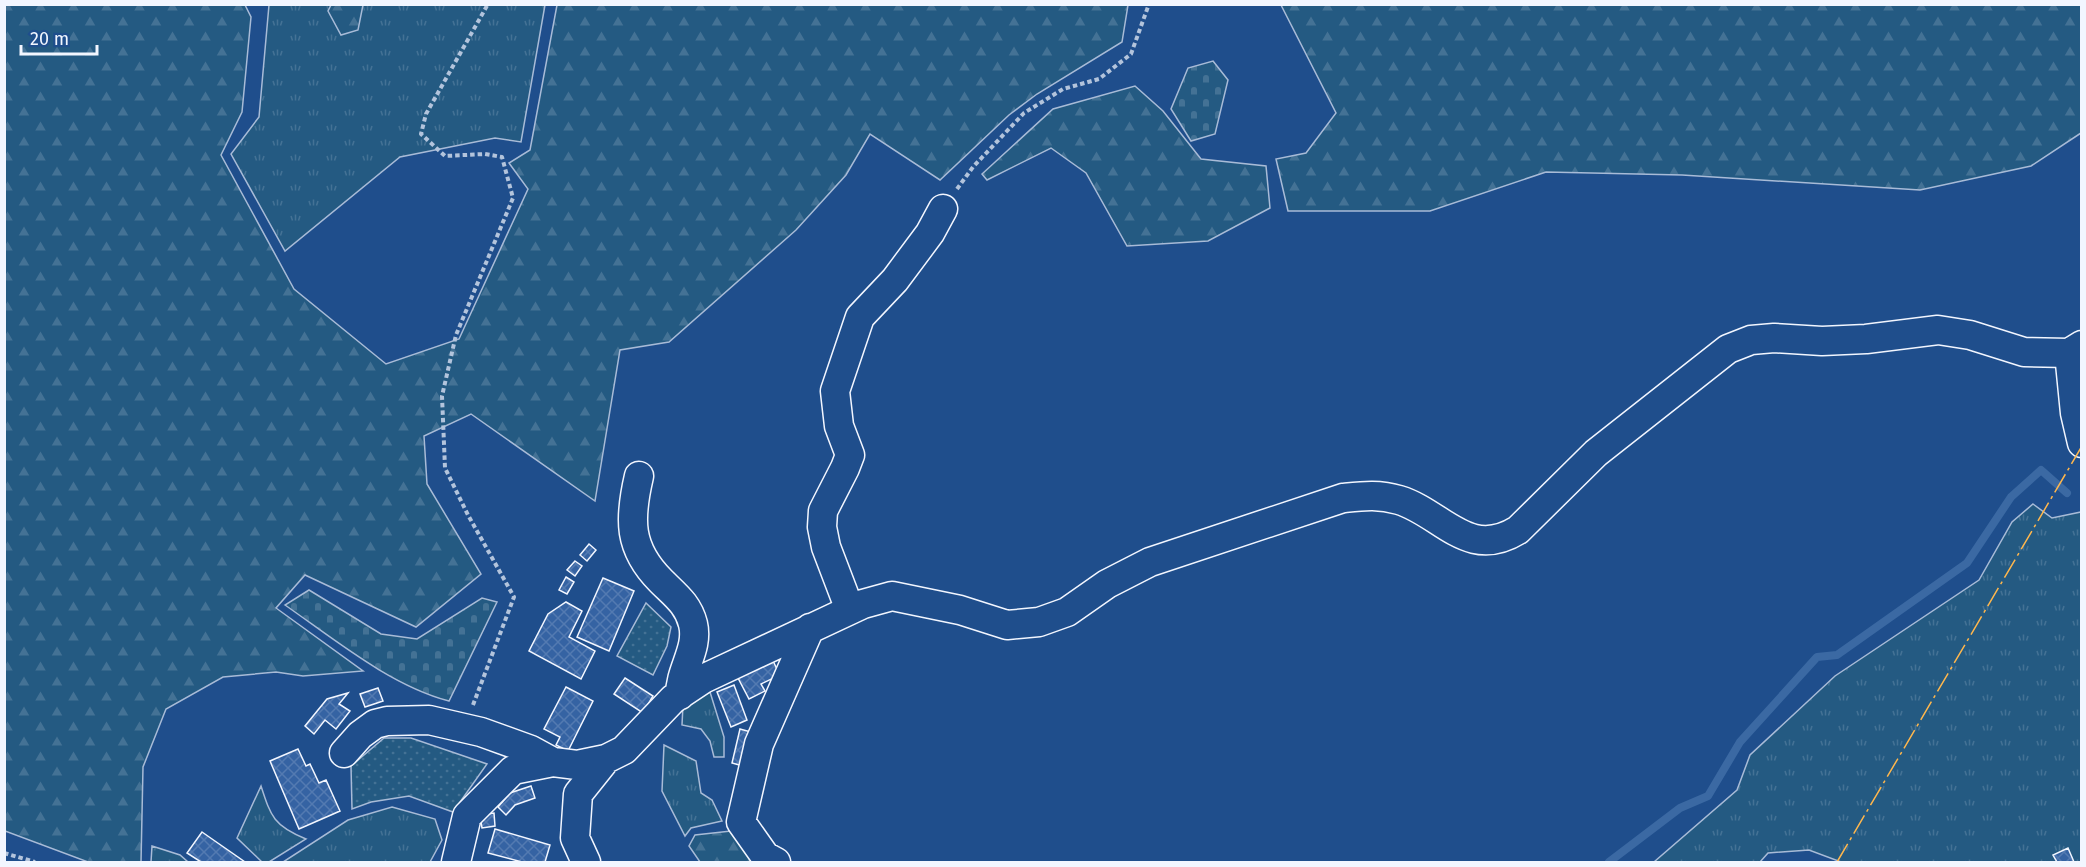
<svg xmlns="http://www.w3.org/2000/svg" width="2086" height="867" viewBox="0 0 2086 867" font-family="'Fira Sans',sans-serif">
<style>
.grass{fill:url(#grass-tufts);stroke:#a8bbd7;stroke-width:1.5}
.forest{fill:url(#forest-firs);stroke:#a8bbd7;stroke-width:1.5}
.cemetery{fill:url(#cemetery-stones);stroke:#a8bbd7;stroke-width:1.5}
.garden{fill:url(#garden-dots);stroke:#a8bbd7;stroke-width:1.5}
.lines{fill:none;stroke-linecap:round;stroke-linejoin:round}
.stream{stroke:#3b69a3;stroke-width:8}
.building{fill:url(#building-cross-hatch);stroke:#f2f6ff;stroke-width:1.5}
.minor-casing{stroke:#f2f6ff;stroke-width:31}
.path{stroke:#b3c4dc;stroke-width:4;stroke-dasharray:4.5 3;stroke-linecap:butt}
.minor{stroke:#1f4e8c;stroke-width:28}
.power{stroke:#ffb74d;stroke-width:1.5;stroke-dasharray:21 4.5 3 4.5;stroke-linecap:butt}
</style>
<defs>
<pattern id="grass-tufts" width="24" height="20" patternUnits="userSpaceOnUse" patternTransform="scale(1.5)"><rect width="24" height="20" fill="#245a82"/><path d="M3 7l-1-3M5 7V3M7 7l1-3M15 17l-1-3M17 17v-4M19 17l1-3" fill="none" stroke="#447295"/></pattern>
<pattern id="forest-firs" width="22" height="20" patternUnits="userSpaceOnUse" patternTransform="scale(1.5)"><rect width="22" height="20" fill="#245a82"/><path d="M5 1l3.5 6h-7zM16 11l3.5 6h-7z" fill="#447295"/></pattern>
<pattern id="cemetery-stones" width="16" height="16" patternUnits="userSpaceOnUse" patternTransform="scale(1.5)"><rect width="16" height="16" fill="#245a82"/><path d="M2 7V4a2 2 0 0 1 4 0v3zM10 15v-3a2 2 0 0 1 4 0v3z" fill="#447295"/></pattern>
<pattern id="garden-dots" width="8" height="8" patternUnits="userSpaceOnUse" patternTransform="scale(1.5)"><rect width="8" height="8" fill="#245a82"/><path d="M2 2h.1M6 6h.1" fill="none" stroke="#447295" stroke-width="1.8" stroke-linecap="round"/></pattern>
<pattern id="building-cross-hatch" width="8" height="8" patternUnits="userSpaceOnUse" patternTransform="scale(1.5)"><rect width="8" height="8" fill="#3563a3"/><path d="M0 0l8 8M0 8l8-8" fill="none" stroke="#537ab1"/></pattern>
</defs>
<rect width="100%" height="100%" fill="#1f4e8c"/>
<path class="grass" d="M269,5H545L521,142L495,138L400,157L285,251L231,154L259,117Z
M2033,504L2052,518L2081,512V862H1841L1809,850L1768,853L1760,862H1654L1737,790L1750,755L1835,676L1979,580L2012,522Z
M710,692L724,737V757H714L710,741L701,729L682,725L683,705Z
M664,745L696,761L701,793L712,800L722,821L691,828L685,836L662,791Z
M261,786C271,817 274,826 306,839L269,862H262L237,838Z
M392,807L435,819L442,840L430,862H283L348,820Z
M152,846L180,855L188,862H151Z"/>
<path class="forest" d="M4,5H245L251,17L242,112L221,155L294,289L386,364L459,339L528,189L509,163L530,150L557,5H1128L1122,42L1037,94L1009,115L940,180L870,134L846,175L796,230L669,342L620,350L595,501L471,414L424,436L427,484L481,574L416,627L305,575L276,608L363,671L303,676L276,672L223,677L166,709L143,767L141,862H88L5,831Z
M331,5H363L358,30L341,35L328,11Z
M1281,5H2081V133L2031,166L1920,190L1682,175L1546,172L1430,211H1288L1276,159L1306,153L1336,113Z
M1135,86L1163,111L1201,159L1266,166L1270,208L1208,241L1127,246L1086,173L1051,148L987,180L982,174L1053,109Z
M731,831L761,862H700L689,846L695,835Z"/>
<path class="cemetery" d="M1213,61L1228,80L1215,134L1191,141L1171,109L1188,68Z
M309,590L381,634L417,639L482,598L497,602L449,701C391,686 334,639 285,605Z"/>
<path class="garden" d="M646,603L671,627L667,646L653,675L617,656Z
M384,738H411L487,764L453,812L409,796L371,802L352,809L351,766Z"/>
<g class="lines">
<path class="stream" d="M1609,862L1680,808L1708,796L1740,742L1817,657L1837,655L1967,563L2011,497L2041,470L2067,493"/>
</g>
<path class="building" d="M589,544L596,550L587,561L580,555Z
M575,561L582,566L575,576L567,570Z
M566,577L574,582L567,594L559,590Z
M603,578L634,591L609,651L577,637Z
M566,602L582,611L569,637L595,651L581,679L529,651L548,614Z
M772,659L780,675L761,684L765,691L749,699L737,676Z
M625,678L653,696L643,713L614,694Z
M734,685L747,720L731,727L717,692Z
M566,687L593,701L568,751L556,745L560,737L544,729Z
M378,688L383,701L365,707L360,694Z
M348,693L339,704L350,711L336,729L325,720L314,734L305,726L327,699Z
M740,729L751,732L743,766L732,763Z
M298,749L306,766L310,764L319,783L326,780L340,811L299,829L270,761Z
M531,786L535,798L515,805L506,815L498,807L510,793Z
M494,813L495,826L482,828L480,815Z
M495,829L550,845L545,862H522L488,853Z
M202,832L245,862H201L187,853Z
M2068,848L2074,862H2057L2053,855Z"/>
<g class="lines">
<defs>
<path id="minor" d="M2069,353L2075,413L2082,443
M639,476C629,519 628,548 661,581C675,595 688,604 693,624C699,649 680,669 680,695
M850,610L826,547L822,527L823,511L845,468L850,455L839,426L835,391L860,317L895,280L930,233L943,209
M344,753L360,735L375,724L387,721L429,720L481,732L531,750L553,762L577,765L606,759L624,750L673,699L703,679L863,604L892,596L960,610L1007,625L1039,622L1067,612L1107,584L1150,562L1343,498C1363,496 1379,494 1399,500C1442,513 1468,561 1518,530L1596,453L1728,349L1751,340L1774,338L1822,341L1866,339L1938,330L1970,335L2024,352L2069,353L2082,345
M456,862L467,816L513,770L553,762
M586,862L575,838L578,794L606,759
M776,862L765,856L741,822L759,744L810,628"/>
</defs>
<use href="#minor" class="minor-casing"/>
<path class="path" d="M957,189L973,167L1024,113L1063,89L1099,79L1131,54L1149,4
M473,705L514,597L468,515L445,468L442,396L456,335L513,198L502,157L485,154L445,156L421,134L426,114L488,4
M4,853L35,862"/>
<use href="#minor" class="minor"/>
<path class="power" d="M1837,862L2082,446"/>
</g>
<rect width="2086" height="867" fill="none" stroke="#f2f6ff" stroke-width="12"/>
<path d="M21 45v9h76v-9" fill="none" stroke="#f2f6ff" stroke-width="3"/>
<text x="30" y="45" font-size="18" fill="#f2f6ff" stroke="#1f4e8c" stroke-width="4.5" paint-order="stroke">20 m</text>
</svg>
